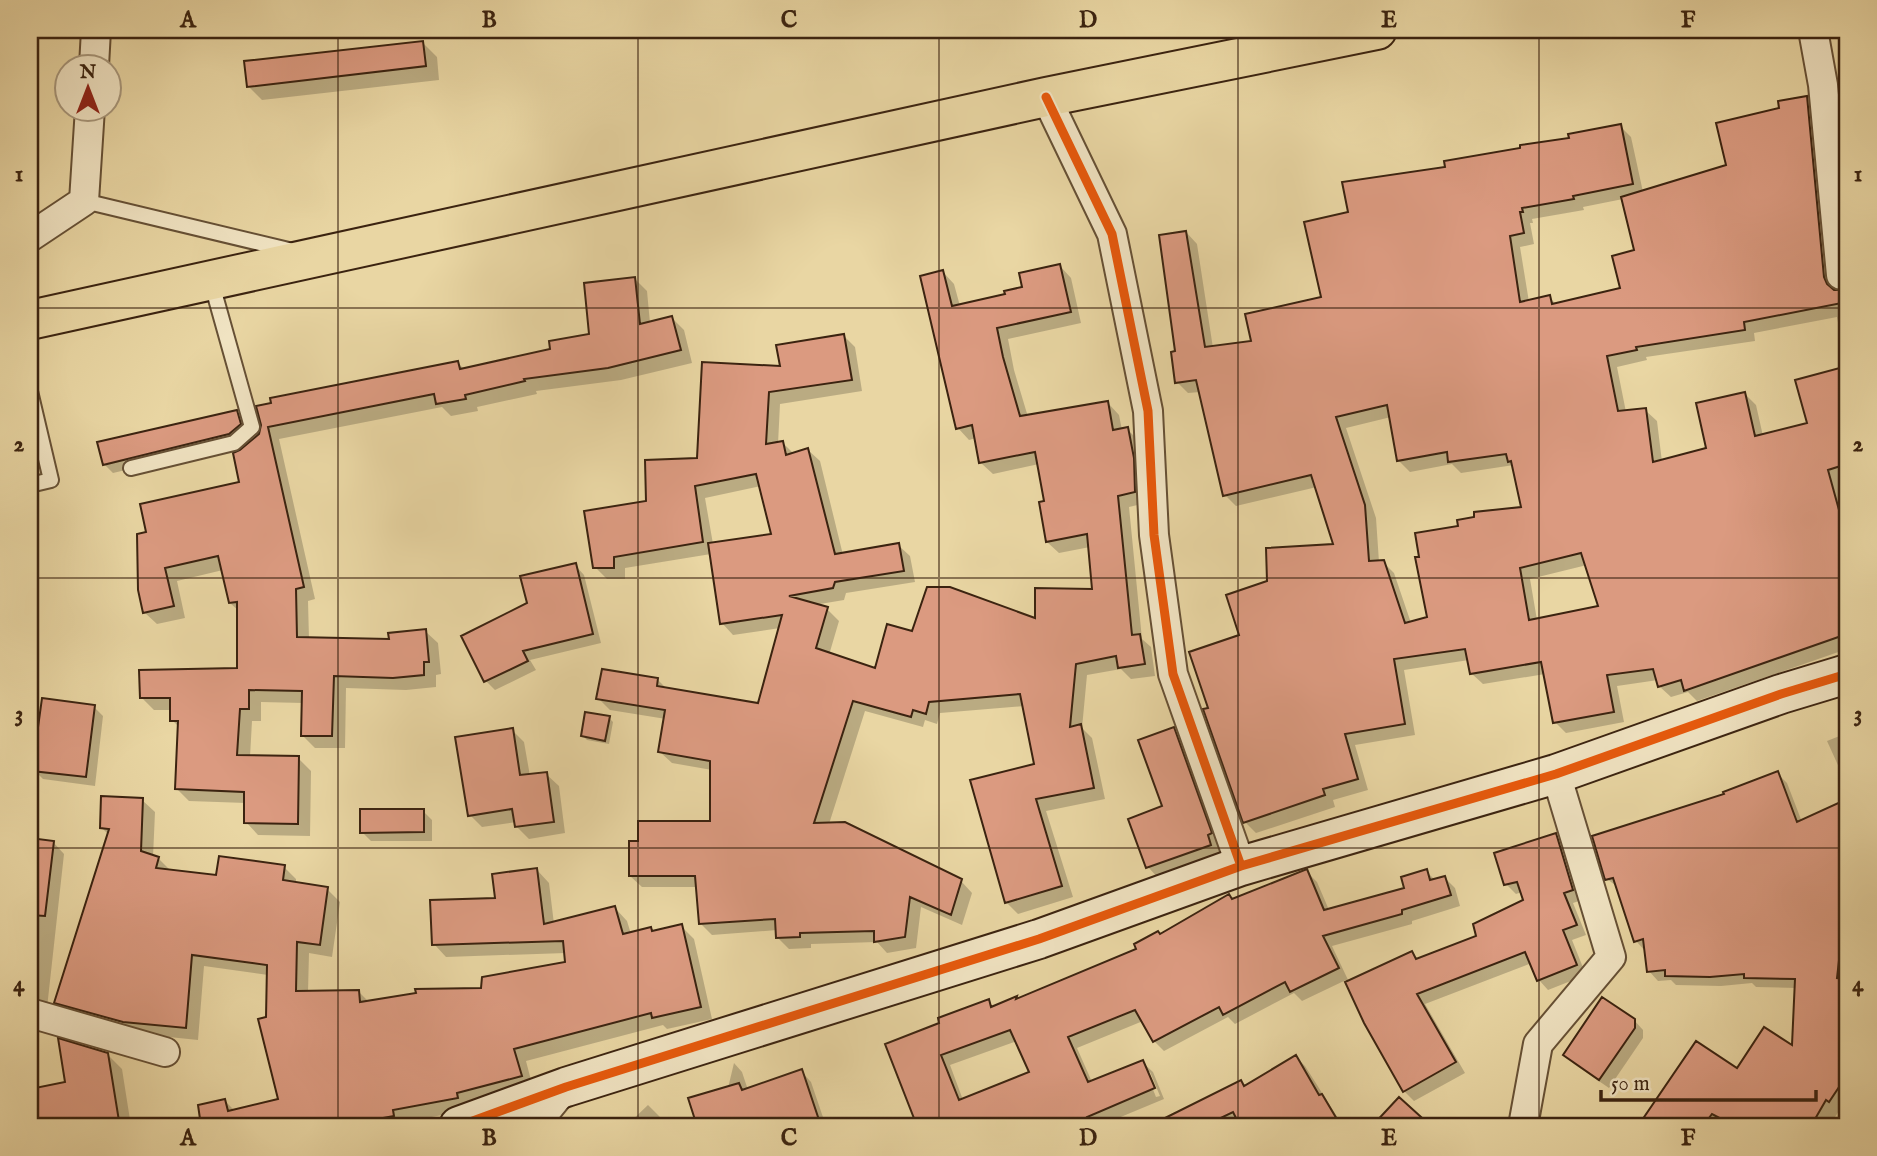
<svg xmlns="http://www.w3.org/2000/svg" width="1877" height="1156" viewBox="0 0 1877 1156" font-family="'IM FELL English',serif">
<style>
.shadow{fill:#0003;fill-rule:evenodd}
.building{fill:#db9a80;stroke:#3b2310;stroke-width:2;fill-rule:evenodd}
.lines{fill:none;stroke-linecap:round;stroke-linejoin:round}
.lane-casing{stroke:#665035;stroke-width:18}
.street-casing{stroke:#665035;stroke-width:32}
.secondary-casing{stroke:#3b2310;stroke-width:42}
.highway-casing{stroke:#3b2310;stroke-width:42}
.lane{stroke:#f1e4c3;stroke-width:14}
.street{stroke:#f1e4c3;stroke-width:28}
.secondary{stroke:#f1e4c3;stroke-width:38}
.highway{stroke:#e9d6a3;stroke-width:38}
.cycleway-casing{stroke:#f1e4c3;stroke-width:13}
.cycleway{stroke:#e8590c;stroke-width:9}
.grid{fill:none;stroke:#3b2310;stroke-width:2;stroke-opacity:0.55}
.neatline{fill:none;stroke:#3b2310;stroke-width:2.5}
.grid-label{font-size:23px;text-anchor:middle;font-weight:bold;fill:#3b2310}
</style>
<rect width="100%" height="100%" fill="#e9d6a3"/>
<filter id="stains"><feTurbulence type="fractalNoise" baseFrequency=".00286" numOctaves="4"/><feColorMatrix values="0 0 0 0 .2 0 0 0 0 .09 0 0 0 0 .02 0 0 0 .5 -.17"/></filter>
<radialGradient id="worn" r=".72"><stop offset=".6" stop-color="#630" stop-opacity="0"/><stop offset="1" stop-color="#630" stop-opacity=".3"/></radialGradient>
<path class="shadow" d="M423,43L437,57L439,80L262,100L248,86Z
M1807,98L1818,109L1835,292H1847V478L1838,481L1847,515V649L1697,701L1688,692L1671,697L1659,686L1658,680L1617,686L1624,722L1566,733L1555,722L1545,674L1483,684L1471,673L1469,660L1404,670L1415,735L1355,745L1368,790L1333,800L1335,807L1256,833L1245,822L1210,709L1241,636L1269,582L1336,545L1317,487L1236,506L1225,495L1200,392L1188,393L1177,382L1186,232L1197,244L1213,348L1253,343L1323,298L1350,213L1447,168L1571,140L1620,126L1631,137L1643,192L1728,166L1781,109ZM1623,199L1636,252L1622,289L1557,305L1549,297L1529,302L1520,247L1534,244L1530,223H1533L1532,219L1584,210L1583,207ZM1837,317L1846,368L1809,424L1763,436L1756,405L1745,394L1708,449L1662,462L1657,421L1645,410L1626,412L1617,367L1647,360L1646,357L1755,341L1754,333ZM1391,417L1399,461L1410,472L1452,464L1461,473L1514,465L1524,508L1460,527L1429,618L1411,623L1394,573L1383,562H1379L1376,518L1346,428ZM1587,565L1600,607L1537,620L1530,579Z
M1060,266L1071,278L1081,323L1008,339L1014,370L1028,417L1108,403L1119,415L1122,430L1127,429L1139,441L1146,503L1129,507L1142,639L1151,647L1155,676L1131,679L1121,669L1087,675L1082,728L1092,738L1105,799L1046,811L1073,897L1018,914L1006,902L1036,766L1024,706L940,713L937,724L925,720L923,727L865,711L829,824L961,881L972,893L962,925L921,907L916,948L887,953L877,942L811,944V948L789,949L777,937V930L712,935L700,923L698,887H642L630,876L640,842L712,822V770L672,763L660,752L666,719L610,710L598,698L658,680L667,689L759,705L780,628L733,635L722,623L711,554L625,568V579H607L595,567L648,502L699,460L782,368L844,336L855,347L862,391L780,404L778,444L783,443L794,454L808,450L820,461L843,555L898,545L910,556L915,582L846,593L844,600L814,605L827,609L839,621L829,655L876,670L913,634L1036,620L1094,591L1090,547L1059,553L1047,542L1046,502L1039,464L993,474L981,463L976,438L969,440L958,428L943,272L954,284L960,306L1007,295L1024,288ZM761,486L774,535L713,544L705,498Z
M634,278L647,291L650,323L672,318L684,330L692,363L621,380L536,391L537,394L477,407L478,411L451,416L442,407L279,439L315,599L308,601L309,639L391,641L425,631L438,643L441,674L436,675V687L406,690L346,688L345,748H315L302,735L303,703L261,702V721H252L250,757L298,758L311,771L310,836L258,835L246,822V803L189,801L176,788L180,728L172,720V710H154L141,697L239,670V611L230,603L223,570L177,581L185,618L157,624L144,612L148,533L241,483L263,425L458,363L465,370L552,350L591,336Z
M237,412L246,421L239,443L113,473L104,464Z
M575,565L584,575L601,643L530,660L536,670L495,690L486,681L529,604Z
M94,707L103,716L95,786L43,779L34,770Z
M609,718L613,722L609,744L587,740L583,736Z
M1174,729L1187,743L1224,858L1161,881L1148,867L1164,807Z
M512,730L524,742L530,776L546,774L559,786L565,833L529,839L516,826V822L482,827L470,815Z
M1847,733V785L1827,741Z
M1777,773L1787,783L1802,822L1847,801V882L1814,902L1847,904V1099L1829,1126H1641L1646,1113L1649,1114L1737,1070L1793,1048L1796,988L1756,987L1752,983L1721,986L1676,985L1671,980L1658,981L1649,971L1646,952L1636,941L1619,888L1607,879L1727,795Z
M142,800L155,812L153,857L159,859L171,871L218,877L284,867L296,879V884L327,889L340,902L332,957L309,953L308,992H359L369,1002L482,990L567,963L566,953L446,957L434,944L537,870L549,883L554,924L615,908L627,921L631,934L654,933L681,926L694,939L712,1019L667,1029L663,1025L526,1061L533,1088L469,1110L405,1122V1126H205L200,1106L225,1101L235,1111L280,1100L267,1018L268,975L204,966L198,1040L169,1037L98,1023L69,1015L56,1002L109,835L102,828Z
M423,811L432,820V841H371L362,832Z
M1556,835L1566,845L1582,900L1573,903L1586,935L1572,940L1586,975L1548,990L1539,980L1532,963L1425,1004L1465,1073L1414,1101L1404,1091L1366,1022L1346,980L1302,1001L1294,993L1235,1024L1228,1017L1164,1051L1154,1041L1143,1021L1077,1048L1092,1082L1142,1062L1153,1072L1164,1099L1099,1126H900L916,1120L942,1024L988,1001L994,1007L1017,998L1018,999L1139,950L1161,936L1233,901L1307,872L1317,882L1329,910L1406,889L1426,871L1436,881L1445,878L1455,888L1460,906L1412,921V924L1332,946L1349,982L1412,953L1418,960L1478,937L1526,901L1522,892L1516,894L1506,884ZM1017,1041L1031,1073L963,1100L950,1065ZM1146,1072H1150L1160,1096L1156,1097Z
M30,840L53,842L64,854L47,1008L30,1004Z
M1634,1020L1643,1030V1038L1609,1088L1574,1064L1565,1055Z
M108,1055L122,1069L131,1126H30V1091L67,1084Z
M1296,1057L1305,1066L1343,1126H1186L1179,1113L1241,1083L1245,1087Z
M734,1063L742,1072L748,1090L801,1071L811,1082L826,1126H699L691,1099L728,1088Z
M648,1105L669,1126H626Z"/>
<path class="building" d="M423,41L426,66L247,87L244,61Z
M1847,92V165L1840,93Z
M1807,96L1824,277L1827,284L1834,290H1847V302L1744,322L1745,330L1636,347L1637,350L1607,356L1618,411L1646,408L1653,462L1706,448L1696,403L1745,392L1755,436L1807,423L1795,380L1847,366V464L1828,470L1847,539V634L1684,691L1681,680L1658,687L1653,669L1607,675L1614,712L1553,723L1541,662L1470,674L1465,649L1394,659L1405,724L1345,734L1358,779L1323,789L1325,795L1243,823L1203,709L1208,708L1189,652L1239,635L1226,595L1267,581L1266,548L1333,544L1311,475L1223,496L1196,380L1175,383L1171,352L1175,351L1159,235L1186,231L1205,347L1251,341L1245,314L1321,297L1304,222L1348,212L1342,182L1445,167L1444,161L1520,148V145L1569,138L1568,134L1621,124L1633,184L1573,196L1574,199L1522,208L1523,212H1520L1524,233L1510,236L1520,302L1550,295L1552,304L1620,288L1612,256L1634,250L1621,197L1726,165L1716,123L1779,108L1778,101ZM1387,405L1397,461L1447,452L1448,462L1506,454L1508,462L1511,461L1521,507L1474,512V517L1457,520L1458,526L1415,533L1419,557H1415L1427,617L1405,623L1384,560L1369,561L1365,505L1336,417ZM1581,553L1598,606L1529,620L1520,568Z
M1060,264L1071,312L997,328L1003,357L1020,416L1108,401L1113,430L1128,427L1134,458L1135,492L1118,496L1132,635L1140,634L1145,664L1118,668L1116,656L1076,664L1070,727L1081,724L1094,788L1036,799L1062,886L1005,903L970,780L1034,764L1020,694L929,702L926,714L913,710L911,717L853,701L814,823L845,822L962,879L951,915L910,897L905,937L874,942V931L800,933V937L776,938L775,919L699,924L695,876H629V841H638V821H710V761L658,752L665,710L596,699L602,669L658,678L657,686L758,703L782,615L720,624L708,543L771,534L756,474L695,486L703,542L614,557V568H593L584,511L646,501L645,460L697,458L702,362L780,366L776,345L844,334L852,380L769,392L766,444L783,441L786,455L808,448L835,554L899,543L904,571L835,582L833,588L789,596L828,607L816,648L875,668L887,624L912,631L927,587H950L1035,618V588L1092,589L1087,534L1046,542L1039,502L1044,501L1035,452L979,463L972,425L956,429L920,276L943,270L952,306L1005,294L1004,291L1022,287L1019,273Z
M635,277L640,324L672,316L681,350L608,368L524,379L525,381L465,395L466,399L436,404L434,394L268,427L304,587L296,589L297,637L389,639L388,633L426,629L429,662H424V675L393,678L334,676L332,736H301L302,691L249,690V709H240L237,755L299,756L298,824L244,823V792L175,789L178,721H170V698H140L139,670L237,668V602L229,603L218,556L165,568L174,606L143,613L138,590L137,534L146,532L140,504L239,482L233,453L240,450L259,434L261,425L256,406L271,403L270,398L458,361L460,369L550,349L549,341L589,334L584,283Z
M237,410L241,424L229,434L103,465L97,442Z
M576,563L593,634L523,651L528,661L484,682L461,636L527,603L520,576Z
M42,698L95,705L86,777L32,771Z
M585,712L610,716L605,741L581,736Z
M1174,727L1212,833L1208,835L1211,845L1146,868L1128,819L1162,806L1138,740Z
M513,728L520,775L547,772L554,822L515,827L512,809L468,816L455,737Z
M1778,771L1797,822L1847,799V935L1842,934L1837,978L1847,979V1075L1829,1102L1826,1100L1811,1126H1735L1712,1114L1703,1126H1638L1696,1041L1737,1068L1764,1027L1792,1045L1795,979L1744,978V974L1710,977L1665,976V970L1647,972L1643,939L1634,942L1613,878L1605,880L1592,836L1724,794L1723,792Z
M101,796L143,798L141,851L159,857L156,868L216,875L219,856L285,865L283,880L328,887L320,945L297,942L296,991L359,990L360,1002L416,993L415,989L481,988L482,977L565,962L563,941L432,945L430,900L495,898L492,874L537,868L544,924L615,906L623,934L651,927L652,931L682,924L701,1007L652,1018L651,1013L514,1049L522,1076L457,1093L458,1098L393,1110L394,1116L339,1126H337L335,1119L308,1126H201L198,1105L225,1099L228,1111L278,1099L258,1019L266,1017L267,965L192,955L186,1028L123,1022L54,1003L109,829L100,828Z
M360,809H424V832L360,833Z
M1556,833L1573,890L1564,893L1577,925L1563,930L1577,965L1537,981L1525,952L1417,994L1456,1062L1403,1092L1364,1023L1345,982L1412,951L1416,959L1476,936L1473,924L1523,900L1517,882L1504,885L1494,853Z
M30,838L54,841L45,916L30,915Z
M1307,869L1324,910L1404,888L1401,877L1427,869L1430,880L1445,876L1451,895L1402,910V914L1323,936L1339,968L1290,992L1285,982L1223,1015L1219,1007L1153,1042L1135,1010L1068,1037L1088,1082L1143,1060L1155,1088L1087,1117L1088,1120L1074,1126H917L885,1044L939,1023L938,1018L989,999L991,1007L1017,996L1016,999L1136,949L1134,944L1158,931L1160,934L1229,894L1232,899ZM1010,1030L1029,1072L959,1100L941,1055Z
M1602,997L1635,1019V1028L1599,1080L1563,1055Z
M58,1038L108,1053L119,1121L86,1126H30V1089L65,1082Z
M1296,1055L1319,1095L1322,1094L1341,1126H1240L1233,1112L1204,1126H1149L1241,1080L1244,1086Z
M802,1069L821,1126H697L688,1098L739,1083L742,1090Z
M1399,1097L1431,1126H1372Z"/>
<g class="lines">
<defs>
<path id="lane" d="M84,201L293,251
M30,391L51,480L30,485
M131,468L234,443L252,427L211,281"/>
<path id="street" d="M1813,30L1823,85L1841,275
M94,66L96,30
M1046,97L1112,234L1148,411L1154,535L1173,674L1241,866
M30,237L84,201L90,108
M30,1013L165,1052
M534,1126L565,1088
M1523,1126L1538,1044L1611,957L1556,774"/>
<path id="secondary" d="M459,1126L566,1087L1039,939L1241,866L1556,774L1781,694L1847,674"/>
<path id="highway" d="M30,320L1046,97L1377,30"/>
</defs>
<use href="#lane" class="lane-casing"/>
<use href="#street" class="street-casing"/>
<use href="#secondary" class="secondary-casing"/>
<use href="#highway" class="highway-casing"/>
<use href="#lane" class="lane"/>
<use href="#street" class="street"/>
<use href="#secondary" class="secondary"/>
<use href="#highway" class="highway"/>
<defs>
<path id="cycleway" d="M1046,97L1112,234L1148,411L1154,535L1173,674L1241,866
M459,1126L566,1087L1039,939L1241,866L1556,774L1781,694L1847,674"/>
</defs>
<use href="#cycleway" class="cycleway-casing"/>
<use href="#cycleway" class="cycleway"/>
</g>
<path class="grid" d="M338,30V1126M638,30V1126M939,30V1126M1238,30V1126M1539,30V1126M30,308H1847M30,578H1847M30,848H1847"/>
<rect width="1877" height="1156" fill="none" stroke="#e9d6a3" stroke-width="77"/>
<g transform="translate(88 88)"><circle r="33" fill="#f1e4c3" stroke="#a8977b" stroke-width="2"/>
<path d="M0-5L12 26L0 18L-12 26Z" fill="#8f2418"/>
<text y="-10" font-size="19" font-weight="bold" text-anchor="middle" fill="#3b2310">N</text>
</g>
<path d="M1601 1090v10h215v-10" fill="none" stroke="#3b2310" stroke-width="3.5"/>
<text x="1611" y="1090" font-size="21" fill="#3b2310" stroke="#f1e4c3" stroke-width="5" paint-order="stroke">50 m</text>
<rect x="38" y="38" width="1801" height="1080" class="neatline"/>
<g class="grid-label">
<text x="188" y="27">A</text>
<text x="489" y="27">B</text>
<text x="789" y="27">C</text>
<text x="1088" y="27">D</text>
<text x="1389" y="27">E</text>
<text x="1688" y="27">F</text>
<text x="19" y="181">1</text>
<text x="1858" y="181">1</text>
<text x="19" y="451">2</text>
<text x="1858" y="451">2</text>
<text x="19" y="721">3</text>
<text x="1858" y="721">3</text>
<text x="19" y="991">4</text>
<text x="1858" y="991">4</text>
<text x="188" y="1145">A</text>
<text x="489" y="1145">B</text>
<text x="789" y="1145">C</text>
<text x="1088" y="1145">D</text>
<text x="1389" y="1145">E</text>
<text x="1688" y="1145">F</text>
</g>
<rect width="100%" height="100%" filter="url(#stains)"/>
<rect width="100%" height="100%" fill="url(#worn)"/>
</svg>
